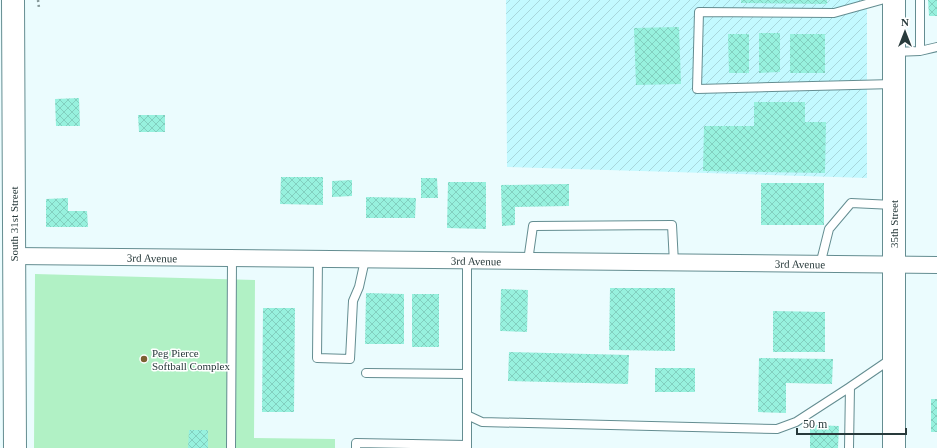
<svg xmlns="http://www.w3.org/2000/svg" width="937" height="448" viewBox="0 0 937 448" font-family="Georgia,serif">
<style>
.industrial{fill:url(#industrial-furrows)}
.pitch{fill:#b1f1c5}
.building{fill:url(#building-cross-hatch)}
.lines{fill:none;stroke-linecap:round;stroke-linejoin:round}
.lane-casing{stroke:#648d91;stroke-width:10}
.street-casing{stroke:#648d91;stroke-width:18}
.secondary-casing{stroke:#648d91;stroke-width:24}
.path{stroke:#869899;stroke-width:2.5;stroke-dasharray:2 3;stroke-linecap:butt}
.lane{stroke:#fff;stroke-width:8}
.street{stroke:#fff;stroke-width:16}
.secondary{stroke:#fff;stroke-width:22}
.poi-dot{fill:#7c6133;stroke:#fff;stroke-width:1.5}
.labels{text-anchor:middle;stroke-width:3;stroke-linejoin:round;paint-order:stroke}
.street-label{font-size:11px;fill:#283a3b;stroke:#fff}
.poi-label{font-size:11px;fill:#283a3b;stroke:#fff;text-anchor:start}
</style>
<defs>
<pattern id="industrial-furrows" width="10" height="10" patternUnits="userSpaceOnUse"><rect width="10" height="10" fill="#c3f9ff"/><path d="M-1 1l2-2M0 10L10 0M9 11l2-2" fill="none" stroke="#a8d6db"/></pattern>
<pattern id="building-cross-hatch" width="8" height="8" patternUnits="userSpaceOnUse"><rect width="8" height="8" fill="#97f1de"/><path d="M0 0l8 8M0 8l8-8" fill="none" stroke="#82cfbf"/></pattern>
</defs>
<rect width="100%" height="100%" fill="#ebfcfe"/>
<path class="industrial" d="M506,0H867V178L507,167Z"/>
<path class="pitch" d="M35,274L255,280L254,438L335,439V448H34Z"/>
<path class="building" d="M741,0H827V4L741,3Z
M928,0H937V16H929Z
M679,27L681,84L636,85L634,28Z
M759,33H780V72L759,73Z
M728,34H749V73H729Z
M790,34H825V73H790Z
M79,98L80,126H56L55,99Z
M754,102H805V122H826L825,173L703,171L704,126H754Z
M138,115H165V132H139Z
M281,177H323V205L280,204Z
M421,178H437L438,198H421Z
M352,180V196L332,197V181Z
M448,182H486V229L447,228Z
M761,183H824V225H761Z
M569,184V206L515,207V225L502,226L501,185Z
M366,197L416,198L415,218H366Z
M68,198V211H87L88,227H46V199Z
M610,288H675V351L609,350Z
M501,289L528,290L527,332L500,331Z
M366,293L404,294V344H365Z
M412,294H439V347H412Z
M263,308H295L294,412H262Z
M773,311L825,312V352H773Z
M509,352L629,355L628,384L508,381Z
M759,358L833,359L832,384L786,383V413L758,412Z
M655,368H695V392H655Z
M931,399H937V432H931Z
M810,425L839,426L838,448H810Z
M189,430H208V448H188Z"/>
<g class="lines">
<defs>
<path id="lane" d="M881,0L834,13L699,12L697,89L894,84
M920,51V0
M894,52L920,51L937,47
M318,259L317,358L350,359L353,301L359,287L365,260
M467,261V415L482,422L777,429L796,422L850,387
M528,261L533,226L672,225L674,263
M820,265L829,229L851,203L893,205
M366,373L467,374
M231,448L232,259
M356,448V443L467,445
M467,448V415
M849,448L850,387L891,359"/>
<path id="street" d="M14,256L937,265"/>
<path id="secondary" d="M13,0L15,448
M894,0V448"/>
</defs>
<use href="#lane" class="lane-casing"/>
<use href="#street" class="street-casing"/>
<use href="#secondary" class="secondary-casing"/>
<path class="path" d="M38,0L39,8"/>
<use href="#lane" class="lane"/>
<use href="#street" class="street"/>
<use href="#secondary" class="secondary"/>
</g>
<circle class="poi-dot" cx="144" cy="359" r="4"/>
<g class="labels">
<g class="street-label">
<text transform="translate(14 224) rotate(-90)" y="4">South 31st Street</text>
<text transform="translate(894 224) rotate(-90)" y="4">35th Street</text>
<text transform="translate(152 258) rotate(1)" y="4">3rd Avenue</text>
<text transform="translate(476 261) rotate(1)" y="4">3rd Avenue</text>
<text transform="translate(800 264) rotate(1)" y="4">3rd Avenue</text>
</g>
<g class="poi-label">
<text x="152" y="357">Peg Pierce<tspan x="152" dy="13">Softball Complex</tspan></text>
</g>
</g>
<g transform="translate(905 32)" stroke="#ffffff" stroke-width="3" paint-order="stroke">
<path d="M0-3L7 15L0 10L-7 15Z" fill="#283a3b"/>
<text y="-6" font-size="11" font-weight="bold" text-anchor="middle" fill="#283a3b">N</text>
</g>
<path d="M797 428v6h109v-6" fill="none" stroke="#283a3b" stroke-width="2"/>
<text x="803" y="428" font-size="12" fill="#283a3b" stroke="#ffffff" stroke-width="3" paint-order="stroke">50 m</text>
</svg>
